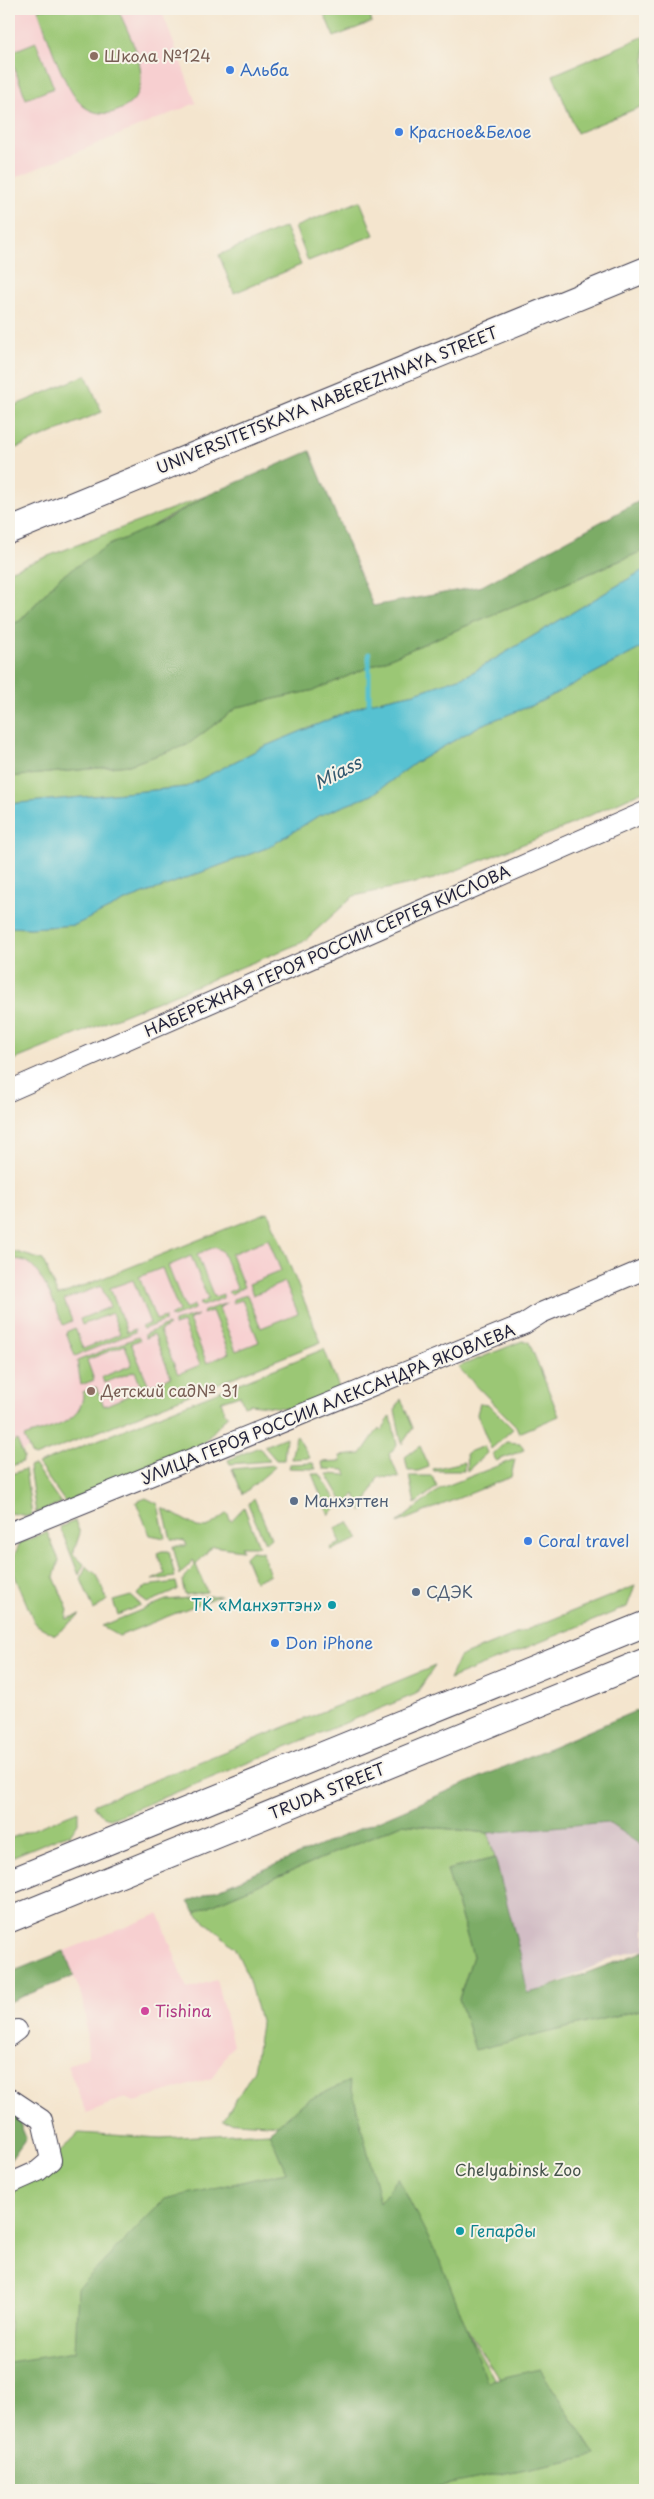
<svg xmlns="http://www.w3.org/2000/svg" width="654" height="2499" viewBox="0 0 654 2499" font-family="'Playpen Sans',sans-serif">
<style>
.built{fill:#f7cfd0}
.industrial{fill:#d2bdc5}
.green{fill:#9bc775;stroke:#5e7458;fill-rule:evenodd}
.forest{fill:#7cac66;stroke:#4f6750}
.water{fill:#56c1d1;stroke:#3c7286}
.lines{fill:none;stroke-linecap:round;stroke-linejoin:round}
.stream{stroke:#56c1d1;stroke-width:5}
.minor-casing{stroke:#423f51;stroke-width:22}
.major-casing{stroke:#423f51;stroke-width:27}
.minor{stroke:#fff;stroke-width:20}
.major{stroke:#fff;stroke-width:25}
.education-dot{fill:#8d6e63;stroke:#f7f3e8;stroke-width:2}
.shop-dot{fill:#3f7fe0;stroke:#f7f3e8;stroke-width:2}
.service-dot{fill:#5c6f8a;stroke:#f7f3e8;stroke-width:2}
.culture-dot{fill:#0f9aa8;stroke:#f7f3e8;stroke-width:2}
.hotel-dot{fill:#d1479c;stroke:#f7f3e8;stroke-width:2}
.labels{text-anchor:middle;stroke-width:4;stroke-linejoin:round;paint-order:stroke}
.education-label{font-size:16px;fill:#785e54;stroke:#f7f3e8;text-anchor:start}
.shop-label{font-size:16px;fill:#366cbe;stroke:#f7f3e8;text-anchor:start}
.street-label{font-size:16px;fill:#22223b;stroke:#f7f3e8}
.service-label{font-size:16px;fill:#4e5e75;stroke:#f7f3e8;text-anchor:start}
.culture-label{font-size:16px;fill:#0d838f;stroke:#f7f3e8;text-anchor:end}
.hotel-label{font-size:16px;fill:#b23c85;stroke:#f7f3e8;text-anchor:start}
.park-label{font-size:16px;fill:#46544c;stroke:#f7f3e8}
.water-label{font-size:18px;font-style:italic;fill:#345a70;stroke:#f7f3e8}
</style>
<rect width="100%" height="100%" fill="#f7f3e8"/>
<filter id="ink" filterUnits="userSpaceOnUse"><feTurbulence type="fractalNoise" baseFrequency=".02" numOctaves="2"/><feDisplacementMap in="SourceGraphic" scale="10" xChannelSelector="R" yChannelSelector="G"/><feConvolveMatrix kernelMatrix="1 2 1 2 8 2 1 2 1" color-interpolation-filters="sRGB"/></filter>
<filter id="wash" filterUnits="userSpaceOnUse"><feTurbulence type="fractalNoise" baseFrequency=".0096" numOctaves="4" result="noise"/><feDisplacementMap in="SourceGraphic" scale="20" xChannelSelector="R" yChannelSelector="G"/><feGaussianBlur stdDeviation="1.12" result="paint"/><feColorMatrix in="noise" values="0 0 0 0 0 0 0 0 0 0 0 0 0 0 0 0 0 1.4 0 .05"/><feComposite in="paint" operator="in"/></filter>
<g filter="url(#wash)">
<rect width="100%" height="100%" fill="#f4e5ce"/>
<path class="built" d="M9,9H161L196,103L9,180Z
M268,1212L317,1333L9,1456V1250L43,1260L58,1296Z
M159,1914L187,1989L216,1980L233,2044L212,2078L135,2102L124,2098L87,2113L67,2066L88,2056L84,2002L64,1951Z"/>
<path class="industrial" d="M607,1822L645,1848V1949L617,1956L541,1990L527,1993L521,1957L488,1833Z"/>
<path class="green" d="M38,9H118C131,40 163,93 117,111C106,116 91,113 82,105C63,88 47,34 38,9Z
M322,9H367L372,22L334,37Z
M645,36V105L577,133L553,75Z
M36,42L54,88L26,99L9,53Z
M360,201L374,235L308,261L295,227Z
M285,227L301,265L234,293L219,255Z
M86,375L102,412L9,451V408Z
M208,495L59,578L20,621L9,625V571Z
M645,550V569L468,675L415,693L369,703L261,748L186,787L9,804V777L129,765L187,745L238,707L315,690Z
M645,646V790L554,832L434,879L354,896L303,942L9,1062V927L30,928L75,925L125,901L269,847L318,816L372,795L415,763L481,725L538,703Z
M268,1212L321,1342L35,1457L31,1454L24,1437C48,1428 84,1424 83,1392L96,1387L104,1406L142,1390L135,1371L104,1383L102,1377L132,1365L125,1345L87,1360L94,1380L81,1385L77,1361L138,1337L140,1340L131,1343L149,1386L171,1377L154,1334L145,1338V1334L167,1325L169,1326L160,1331L178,1374L200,1365L183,1323L174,1326V1322L198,1315L189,1320L207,1363L229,1353L212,1311L203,1314L204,1311L227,1303L219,1308L236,1351L259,1342L242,1300L233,1303V1299L247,1295L261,1328L298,1313L285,1282L253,1295L249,1284L281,1271L268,1239L231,1254L244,1287L231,1294L228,1292L237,1288L222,1251L215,1247L197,1254L214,1297L223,1294V1298L202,1306L199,1304L208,1299L191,1256L168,1266L185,1309L194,1305V1309L173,1317L170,1316L179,1311L162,1268L139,1277L156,1320L165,1317V1321L143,1329L141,1327L150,1323L133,1280L110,1288L127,1332L135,1329V1332L75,1356L66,1332L75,1328L83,1349L120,1334L112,1313L82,1325L80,1319L110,1307L101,1286L64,1300L72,1321L63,1325C57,1309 42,1272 28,1263C22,1259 16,1259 9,1260V1250L43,1260L58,1296Z
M522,1341L529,1342L559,1416L519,1433L516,1426L458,1367Z
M324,1349L340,1390L293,1409L250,1404L244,1406L240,1395L221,1401L225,1413L228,1415L200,1447L65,1502L38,1464Z
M401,1399L413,1428L402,1444L395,1410Z
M480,1403L488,1404L513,1429L491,1449L477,1414Z
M391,1416L397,1445L389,1454L399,1478L378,1477L362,1512L355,1494L345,1505L327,1474L347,1475L345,1470L324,1469L321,1462L341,1461L340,1456L361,1454L379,1428L381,1431Z
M296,1436H297L310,1458L291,1459Z
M286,1437L284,1460H276L264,1446Z
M17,1440L24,1457L22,1462L9,1467V1444Z
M506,1442L520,1443L524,1450L496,1461L493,1454Z
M420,1446L429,1467L418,1471H408L405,1457Z
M484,1446L487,1453L467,1471L466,1453Z
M259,1447L270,1461L230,1464L228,1460Z
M515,1459L511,1477L397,1523L441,1488Z
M464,1462V1471H434L433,1469Z
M313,1463L316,1469L289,1468L290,1464Z
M34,1465L61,1503L36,1513L29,1467Z
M274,1465L275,1467L243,1494L232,1469Z
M25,1469L32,1515L29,1516L9,1513V1475Z
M312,1474H320L339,1505L329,1515Z
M409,1476H432L437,1487L415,1504Z
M146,1498L158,1504L165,1538L150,1535L136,1502Z
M254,1498L271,1538L265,1543L248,1504Z
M244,1507L259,1546H241L242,1550L212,1546L196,1565L207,1592L185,1595L182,1581L195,1565L193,1560L180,1575L173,1546H187L185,1541L171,1539L163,1508L197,1527L207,1528L227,1513L231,1521Z
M75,1521L80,1533L73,1554L84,1564L79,1575L60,1527Z
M349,1522L359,1539L331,1550L330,1548L341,1543L335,1528Z
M47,1532L59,1560L54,1577L68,1610L66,1619L80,1615L55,1635L35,1624L10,1564L20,1543Z
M162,1551H169L175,1577L152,1580L165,1574L157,1553Z
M251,1551L262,1552L270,1575L255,1581L245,1557Z
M86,1566L97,1575L107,1600L94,1610L81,1579Z
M176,1582L178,1590L147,1603L137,1595L146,1586Z
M635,1586L627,1607L449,1679L459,1657Z
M221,1595L119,1636L102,1626L166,1600Z
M131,1596L141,1605L118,1615L113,1601Z
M435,1666L416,1694L113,1818C104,1818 98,1813 93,1805Z
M78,1811V1823L69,1836L67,1834L9,1858V1839Z
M402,1824L488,1833L495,1858L447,1870L473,1956L459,1999L645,2009V2490H9V2186L58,2153L79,2133L161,2138L269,2132L280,2125L223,2121L254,2070L261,2024L247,1974L234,1947L195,1912ZM458,2314L507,2392L501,2391Z"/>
<path class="forest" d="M310,451L373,606L482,586L645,498V550L315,690L238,707L187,745L129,765L9,777V625L20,621L59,578L107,546L164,521L208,495Z
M645,1707V1747L641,1752L645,1755V1848L607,1822L488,1833L402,1824L195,1912L188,1902Z
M495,1858L521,1957L527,1993L541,1990L645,1951V2009L475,2050L459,1999L473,1956L447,1870Z
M64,1951L74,1976L9,2002V1973Z
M350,2081L380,2202L398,2178L443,2267L487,2381L540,2369L596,2455L421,2490H9V2362L75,2352L78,2288L165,2199L286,2172L269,2132L306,2101Z
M9,2108L16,2114L26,2138L9,2162Z"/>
<path class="water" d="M645,569V646L538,703L481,725L415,763L372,795L318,816L269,847L125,901L75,925L30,928L9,927V804L186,787L261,748L369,703L415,693L468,675Z"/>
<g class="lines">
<path class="stream" d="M369,654V703L371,708"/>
</g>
</g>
<g filter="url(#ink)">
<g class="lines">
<defs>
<path id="minor" d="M9,1091L645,812
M9,1533L524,1324L541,1313L645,1269
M9,2036L17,2030
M9,2098L42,2120L51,2160L38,2171L9,2184"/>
<path id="major" d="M9,531L645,270
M9,1882L645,1624
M9,1920L645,1661"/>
</defs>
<use href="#minor" class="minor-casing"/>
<use href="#major" class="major-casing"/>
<use href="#minor" class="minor"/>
<use href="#major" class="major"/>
</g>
</g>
<g class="education-dot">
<circle cx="94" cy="56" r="5"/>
<circle cx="91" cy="1391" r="5"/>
</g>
<g class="shop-dot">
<circle cx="230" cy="70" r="5"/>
<circle cx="399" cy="132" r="5"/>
<circle cx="528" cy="1541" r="5"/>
<circle cx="275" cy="1643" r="5"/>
</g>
<g class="service-dot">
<circle cx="294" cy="1501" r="5"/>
<circle cx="416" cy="1592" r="5"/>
</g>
<g class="culture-dot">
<circle cx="332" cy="1605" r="5"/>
<circle cx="460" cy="2231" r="5"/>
</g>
<circle class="hotel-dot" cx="145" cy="2011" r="5"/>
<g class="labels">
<g class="education-label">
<text x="104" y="62">Школа №124</text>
<text x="101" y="1397">Детский сад№ 31</text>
</g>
<g class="shop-label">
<text x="240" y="76">Альба</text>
<text x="409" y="138">Красное&amp;Белое</text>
<text x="538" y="1547">Coral travel</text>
<text x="285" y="1649">Don iPhone</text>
</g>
<g class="street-label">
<text transform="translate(327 400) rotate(-22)" y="6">UNIVERSITETSKAYA NABEREZHNAYA STREET</text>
<text transform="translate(327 951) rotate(-24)" y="6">НАБЕРЕЖНАЯ ГЕРОЯ РОССИИ СЕРГЕЯ КИСЛОВА</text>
<text transform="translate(328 1404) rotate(-22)" y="6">УЛИЦА ГЕРОЯ РОССИИ АЛЕКСАНДРА ЯКОВЛЕВА</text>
<text transform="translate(327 1791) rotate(-22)" y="6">TRUDA STREET</text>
</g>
<g class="service-label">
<text x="304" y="1507">Манхэттен</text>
<text x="426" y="1598">СДЭК</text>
</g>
<g class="culture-label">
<text x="322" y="1611">ТК «Манхэттэн»</text>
<text x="470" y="2237" text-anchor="start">Гепарды</text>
</g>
<g class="hotel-label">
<text x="155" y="2017">Tishina</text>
</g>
<g class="park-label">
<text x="518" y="2176">Chelyabinsk Zoo</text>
</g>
<g class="water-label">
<text transform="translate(338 773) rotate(-27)" y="6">Miass</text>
</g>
</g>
<rect width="654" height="2499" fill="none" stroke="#f7f3e8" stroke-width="30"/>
</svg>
